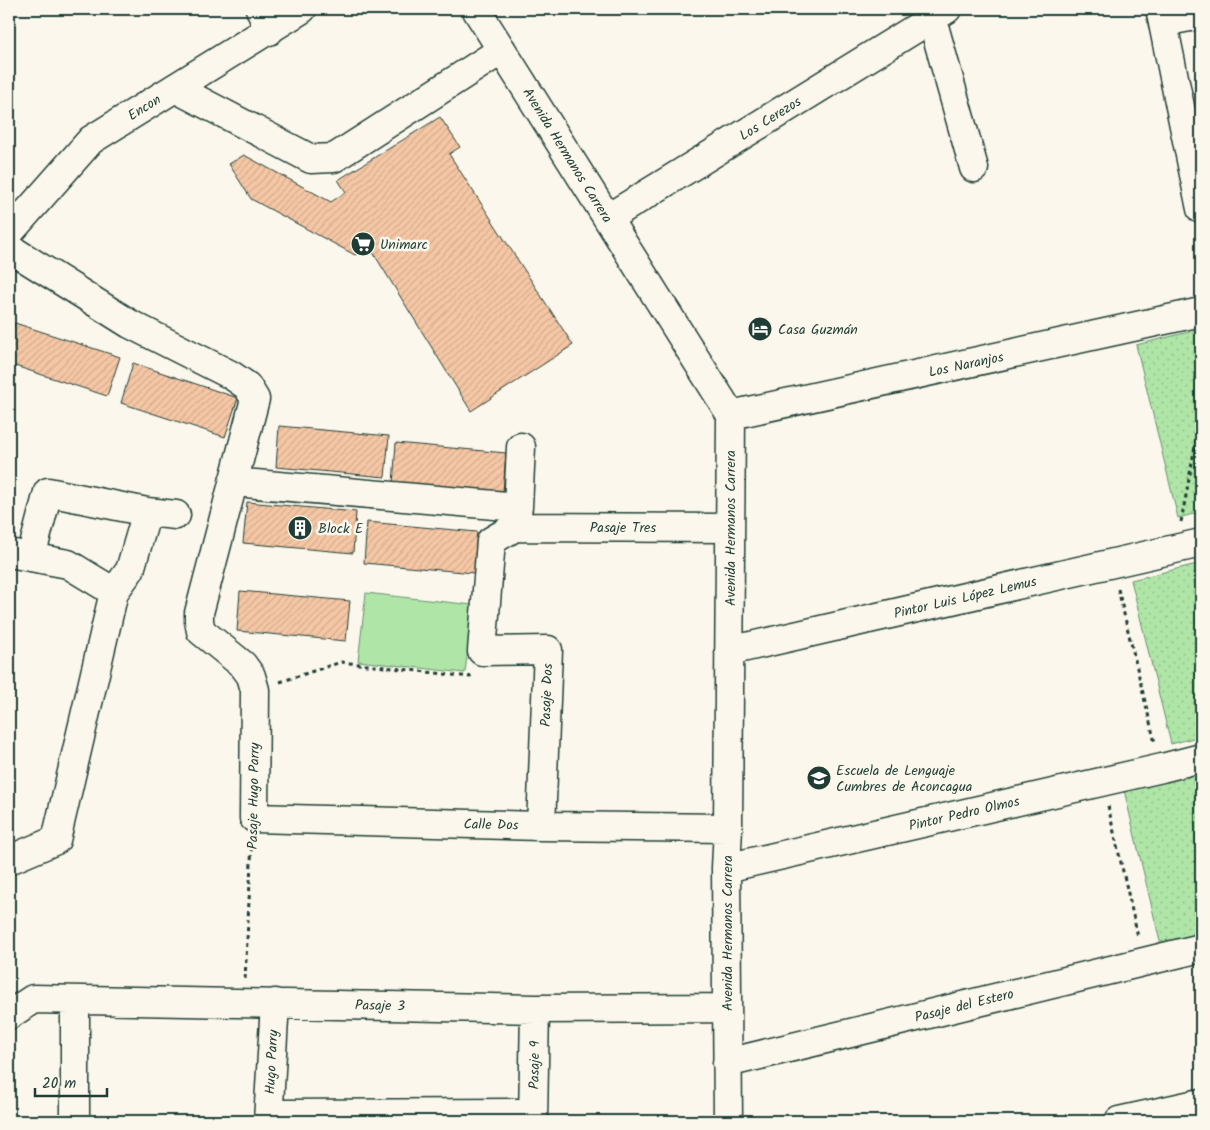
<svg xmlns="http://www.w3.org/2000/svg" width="1210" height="1130" viewBox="0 0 1210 1130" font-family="Kalam,sans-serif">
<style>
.park{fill:url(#park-dots);stroke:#67916e}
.pitch{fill:#afe5a7;stroke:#67916e}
.building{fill:url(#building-hatch);stroke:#1f3d34}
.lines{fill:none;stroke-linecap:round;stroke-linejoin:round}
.minor-casing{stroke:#1f3d34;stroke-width:31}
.major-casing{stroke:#1f3d34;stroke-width:31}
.path{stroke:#1f3d34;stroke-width:3;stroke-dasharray:4 4;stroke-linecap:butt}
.minor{stroke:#fbf7ec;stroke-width:28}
.major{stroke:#fbf7ec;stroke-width:28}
.labels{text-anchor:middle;stroke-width:5;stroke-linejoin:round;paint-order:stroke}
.street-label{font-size:14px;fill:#1f3d34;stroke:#fbf7ec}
.poi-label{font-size:14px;fill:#1f3d34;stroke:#fbf7ec;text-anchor:start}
</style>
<defs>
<pattern id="park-dots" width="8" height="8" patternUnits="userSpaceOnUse" patternTransform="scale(1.25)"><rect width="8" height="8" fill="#afe5a7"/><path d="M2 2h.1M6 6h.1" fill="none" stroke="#96c590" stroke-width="1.8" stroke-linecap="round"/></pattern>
<pattern id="building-hatch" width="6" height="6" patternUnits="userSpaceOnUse" patternTransform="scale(1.25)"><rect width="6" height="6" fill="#f6c7a5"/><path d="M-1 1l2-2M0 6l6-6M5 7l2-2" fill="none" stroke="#d2ac8f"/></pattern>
</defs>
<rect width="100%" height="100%" fill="#fbf7ec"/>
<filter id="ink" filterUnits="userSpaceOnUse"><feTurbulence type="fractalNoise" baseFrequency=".02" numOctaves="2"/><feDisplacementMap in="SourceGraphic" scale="10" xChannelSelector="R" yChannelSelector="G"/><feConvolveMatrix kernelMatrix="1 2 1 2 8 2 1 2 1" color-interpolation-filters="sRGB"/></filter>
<g filter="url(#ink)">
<path class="park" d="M1201,329V512L1178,518L1136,345Z
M1201,563V736L1171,744L1131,580Z
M1201,768V940L1162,950L1123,786Z"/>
<path class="pitch" d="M366,593L473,605L465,673L358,661Z"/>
<path class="building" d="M440,117L460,147L449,154L573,345L471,411L369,246L355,255L251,199L229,164L244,155L331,202L346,192L338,180Z
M15,323L120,357L107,396L9,364V342Z
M133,363L238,398L225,437L121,403Z
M279,426L389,436L385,477L276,467Z
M396,443L506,453L503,493L393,484Z
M247,502L356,512L353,553L243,543Z
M367,522L477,532L474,573L364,563Z
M240,591L350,601L346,641L237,631Z"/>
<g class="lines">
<defs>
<path id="minor" d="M260,9L269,31
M476,9L731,415L728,828L726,868L728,1121
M1160,9L1201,209
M932,19L974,168
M1163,22L1201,15
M175,88L311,159L334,158L502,50
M608,218L947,9
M9,248L130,324L231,375L247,386L255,399L199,613V621L201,631L243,665L251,676L255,690L254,818L541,826L728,828
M731,415L1201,312
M233,482L518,507
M515,525L518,507L521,447
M515,527L491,541L482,651L548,650L541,826
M515,527L730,528
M9,553L68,564L114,592L56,840L9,860
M31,557L48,492L147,512L176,515
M114,592L130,570L147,512
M729,651L1201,543
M726,868L1162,768L1201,758
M75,1001V1121
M9,1015L33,999L535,1009L727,1008
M727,1063L1201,948
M269,1114L533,1113
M268,1121L275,1003
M533,1121L535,1009
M1119,1121L1201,1103"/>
<path id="major" d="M9,233L91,140L302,9"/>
</defs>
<use href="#minor" class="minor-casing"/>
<use href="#major" class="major-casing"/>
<path class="path" d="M1181,522L1201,414
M1118,589L1155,743
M280,682L341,662L470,677L472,673
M1108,806L1138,937
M245,979L252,843"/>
<use href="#minor" class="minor"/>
<use href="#major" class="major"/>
</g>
</g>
<defs>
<symbol id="supermarket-disc" viewBox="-11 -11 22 22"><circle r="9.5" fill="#1f3d34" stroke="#fbf7ec"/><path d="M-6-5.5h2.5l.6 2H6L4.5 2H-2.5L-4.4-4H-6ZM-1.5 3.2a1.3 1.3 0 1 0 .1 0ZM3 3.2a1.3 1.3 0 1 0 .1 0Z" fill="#fff"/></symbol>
<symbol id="hotel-disc" viewBox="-11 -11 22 22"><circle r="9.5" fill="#1f3d34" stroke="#fbf7ec"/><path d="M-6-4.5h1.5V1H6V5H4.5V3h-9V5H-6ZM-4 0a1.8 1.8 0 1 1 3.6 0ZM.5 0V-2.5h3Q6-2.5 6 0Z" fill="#fff"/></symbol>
<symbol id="building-disc" viewBox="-11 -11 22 22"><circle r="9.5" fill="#1f3d34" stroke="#fbf7ec"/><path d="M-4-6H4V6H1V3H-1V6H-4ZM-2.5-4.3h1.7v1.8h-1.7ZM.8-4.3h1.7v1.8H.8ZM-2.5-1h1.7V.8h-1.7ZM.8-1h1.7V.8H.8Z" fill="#fff"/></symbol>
<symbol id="school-disc" viewBox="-11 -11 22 22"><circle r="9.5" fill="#1f3d34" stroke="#fbf7ec"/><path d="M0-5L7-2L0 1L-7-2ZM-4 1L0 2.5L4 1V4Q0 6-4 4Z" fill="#fff"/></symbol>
</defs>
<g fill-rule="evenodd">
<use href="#supermarket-disc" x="349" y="230" width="28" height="28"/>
<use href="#hotel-disc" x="746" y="315" width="28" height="28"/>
<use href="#building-disc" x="286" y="514" width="28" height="28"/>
<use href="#school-disc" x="805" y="764" width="28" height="28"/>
</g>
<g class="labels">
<g class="street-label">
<text transform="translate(144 107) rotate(-32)" y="5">Encon</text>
<text transform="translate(770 118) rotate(-32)" y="5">Los Cerezos</text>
<text transform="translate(568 155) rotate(58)" y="5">Avenida Hermanos Carrera</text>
<text transform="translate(966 364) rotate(-12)" y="5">Los Naranjos</text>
<text x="623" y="532">Pasaje Tres</text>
<text transform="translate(730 528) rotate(-90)" y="5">Avenida Hermanos Carrera</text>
<text transform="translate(965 597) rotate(-13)" y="5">Pintor Luis López Lemus</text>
<text transform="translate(546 695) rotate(-88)" y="5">Pasaje Dos</text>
<text transform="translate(253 796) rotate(-89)" y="5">Pasaje Hugo Parry</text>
<text transform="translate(964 813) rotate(-13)" y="5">Pintor Pedro Olmos</text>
<text transform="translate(491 824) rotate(1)" y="5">Calle Dos</text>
<text transform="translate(727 933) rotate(-90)" y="5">Avenida Hermanos Carrera</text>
<text transform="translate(380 1005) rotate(1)" y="5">Pasaje 3</text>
<text transform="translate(964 1005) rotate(-14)" y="5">Pasaje del Estero</text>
<text transform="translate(271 1062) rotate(-87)" y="5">Hugo Parry</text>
<text transform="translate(534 1065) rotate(-89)" y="5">Pasaje 9</text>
</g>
<g class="poi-label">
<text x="380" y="249">Unimarc</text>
<text x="778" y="334">Casa Guzmán</text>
<text x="318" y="533">Block E</text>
<text x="836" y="775">Escuela de Lenguaje<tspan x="836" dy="16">Cumbres de Aconcagua</tspan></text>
</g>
</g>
<rect width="1210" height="1130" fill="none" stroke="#fbf7ec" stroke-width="30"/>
<rect x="15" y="15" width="1180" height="1100" fill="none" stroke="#1f3d34" stroke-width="2" filter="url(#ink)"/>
<path d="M35 1088v8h72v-8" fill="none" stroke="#1f3d34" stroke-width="2.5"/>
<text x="42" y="1088" font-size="15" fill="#1f3d34" stroke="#fbf7ec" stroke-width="4" paint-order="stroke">20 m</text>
</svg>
